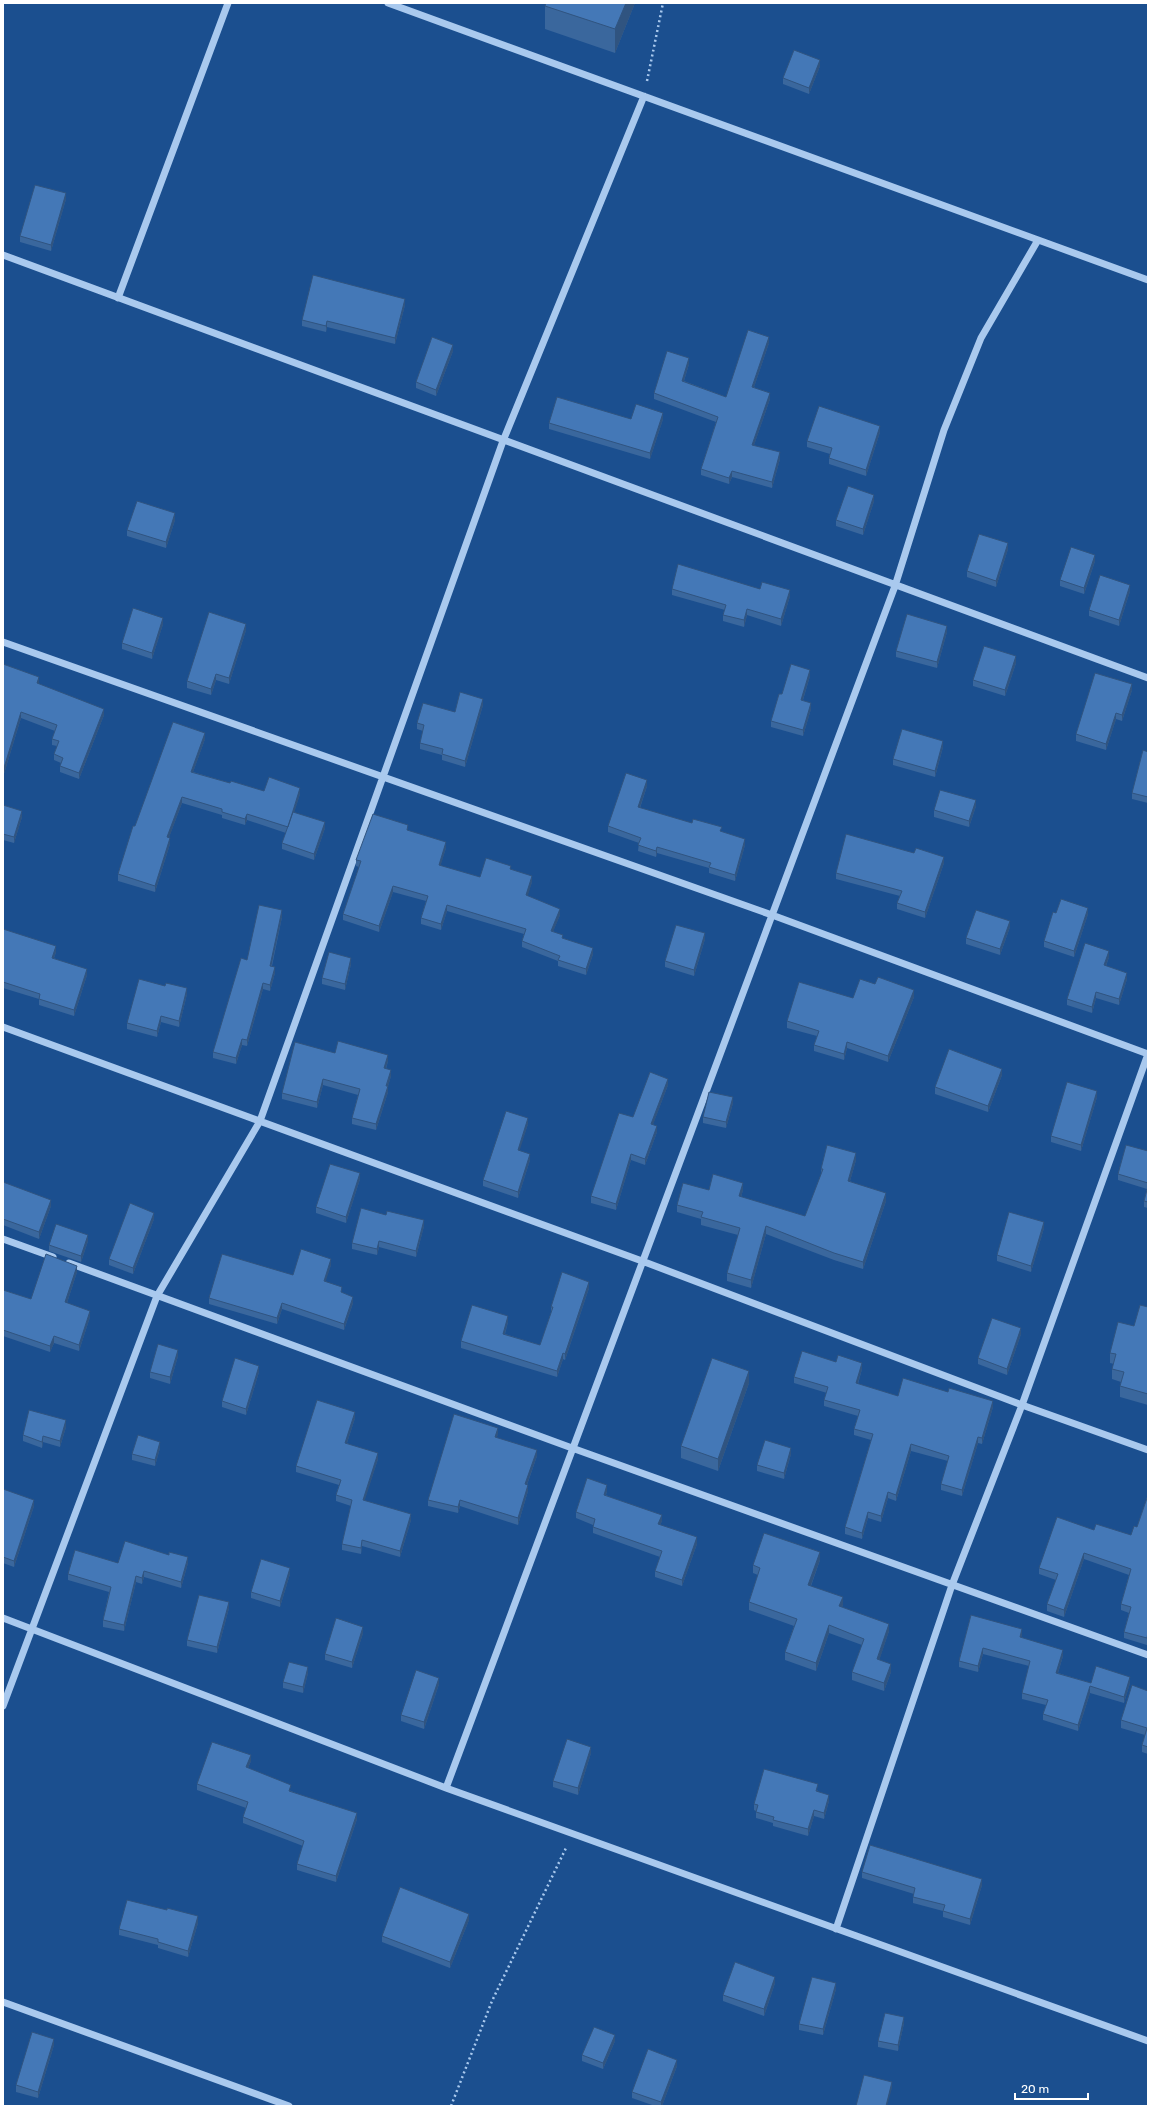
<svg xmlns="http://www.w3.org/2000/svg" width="1151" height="2109" viewBox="0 0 1151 2109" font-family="Rubik,sans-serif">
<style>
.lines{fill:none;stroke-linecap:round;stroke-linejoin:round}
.path{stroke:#a9c9ee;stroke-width:2.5;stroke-dasharray:2 3;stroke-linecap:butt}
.minor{stroke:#a9c9ee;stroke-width:7}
.wall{fill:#3a679d}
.shaded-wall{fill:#305480}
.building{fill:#4478b7;stroke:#305480}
</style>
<rect width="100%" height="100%" fill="#1b4f8f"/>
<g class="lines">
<path class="path" d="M647,81L663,3
M451,2106L492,2001L566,1848"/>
<path class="minor" d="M388,3L1148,280
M3,255L1148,678
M118,298L228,3
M3,642L772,915L1148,1054
M3,1027L642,1261L1022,1405L1148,1450
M3,1239L53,1257
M69,1263L572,1448L1148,1655
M3,1618L446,1788L1148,2041
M3,1706L157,1296L260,1121L503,441L644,96
M446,1788L895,586L944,430L981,338L1038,240
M836,1929L952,1585L1022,1405L1148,1054
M3,2002L289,2106"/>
</g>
<path class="wall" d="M635,3L615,53L545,29V6Z
M820,66L809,94L783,84V78Z
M66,199L51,251L20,242V236Z
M405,305L395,344L327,327L326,332L302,326V320Z
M769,343L754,387L770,399L754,445L780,459L772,488L732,477L729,484L701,475V469L716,422L654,399V393L689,364L684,381L726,397Z
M453,351L436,396L416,388V382Z
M631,419H663L650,459L549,429V423Z
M880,432L866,476L829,464V458L830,454L807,447V441Z
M874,501L863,535L836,526V520Z
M175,520L166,548L127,536V530Z
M1008,549L996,587L967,577V571Z
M1095,561L1084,594L1060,586V580Z
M672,589H760L790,596L781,626L747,615L744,627L723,621V615L725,610L672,595Z
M1130,591L1119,626L1089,616V610Z
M163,624L152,659L122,649V643Z
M246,630L229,684L216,680L211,695L187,688V681Z
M947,632L937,668L896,657V651Z
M1016,663L1005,696L973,686V680Z
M3,664L39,684L104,715L79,779L60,772V766L61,763L54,760V754L57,746L52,745V739L55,731L21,718L3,777Z
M810,676L803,700L811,709L803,736L771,727V721L782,694Z
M1132,690L1122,721L1116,719L1106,750L1076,741V734Z
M483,705L465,767L442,760V755L420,749V743L423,731L417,729V723L455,712Z
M205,739L193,772L230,783L264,791L300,794L294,812L325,828L314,860L282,849V843L286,833L247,820L245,825L222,818V815L182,803L169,837L170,844L155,892L118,881V874L135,826Z
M943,747L935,777L893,765V759Z
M1148,752V803L1132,799V793Z
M647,786L640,808L722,832L745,845L735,881L709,873V868L657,853L656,857L638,851L639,843L608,832V826Z
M3,805L22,817L14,843L3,840Z
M976,806L969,827L934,817V810Z
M408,830L446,848L440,866L480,877L511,869L532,882L527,896L560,915L553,931L563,938L593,954L586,975L558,966V961L522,947V941L524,934L447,911L441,930L421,924V918L426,901L393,892L379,932L343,920V914L359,867L356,866V860Z
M944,863L925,918L897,909V903L900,896L836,879V873Z
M1056,913L1088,914L1074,957L1044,947V941Z
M282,917L272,966L275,973L270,991L263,989L247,1046L242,1045L236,1064L213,1058V1052L247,960Z
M1010,927L1000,955L966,944V938Z
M3,929L56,952L54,958L87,975L74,1016L39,1005V999L3,988Z
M705,939L694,976L665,967V961Z
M1109,957L1106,966L1127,979L1119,1005L1096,998L1092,1013L1067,1005V999Z
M351,964L345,990L322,984V978Z
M875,984L914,997L888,1062L847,1048L844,1060L814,1051V1045L817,1036L787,1028V1021L853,998Z
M187,994L179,1027L161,1022L157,1037L127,1029V1023Z
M335,1053L388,1061L386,1069L391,1076L388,1086V1092L376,1130L352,1124V1118L358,1095L323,1085L317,1108L282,1099V1093Z
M1002,1075L988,1112L935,1094V1087Z
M668,1085L653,1124L657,1132L645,1165L631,1160L616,1210L591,1203V1196L633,1117Z
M1097,1097L1081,1151L1051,1142V1136Z
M733,1103L726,1128L703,1123V1117Z
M528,1124L519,1150L530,1160L518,1198L483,1186V1180Z
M1148,1151V1208L1144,1207V1201L1147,1189L1118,1180V1174Z
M856,1160L850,1181L886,1201L863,1269L834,1260L766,1234L751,1288L727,1281V1273L738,1235L701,1225V1219L677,1212V1205L709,1190H743L741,1197L805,1216L821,1176V1169Z
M360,1179L346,1223L316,1213V1207Z
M3,1182L51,1206L39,1239L3,1225Z
M154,1219L133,1274L109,1265V1259Z
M424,1226L416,1257L379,1247L377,1255L352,1249V1243Z
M1044,1228L1031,1272L997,1261V1255Z
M88,1241L81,1262L49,1251V1245Z
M331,1265L325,1281L342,1293L353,1303L344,1330L282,1309L277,1324L209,1304V1298Z
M77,1272L67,1303L90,1317L79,1351L54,1343L50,1352L3,1336V1290L31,1299Z
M589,1288L565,1360L563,1359L557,1377L461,1348V1341L508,1322L505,1334L540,1345L551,1313V1307Z
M1148,1307V1405L1120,1397V1386L1121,1382L1112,1379V1369L1114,1364L1110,1363V1353L1134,1326Z
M1021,1334L1007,1375L978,1364V1358Z
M178,1356L170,1384L150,1378V1372Z
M836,1362L862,1369L858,1384L898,1396L993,1407L982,1444L978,1443L962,1496L941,1490V1484L948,1461L911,1451L896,1501L888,1498L881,1522L868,1518L862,1539L845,1534V1527L871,1440L854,1435V1429L858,1416L824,1406V1400L827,1393L794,1383V1377Z
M259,1372L246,1415L222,1407V1401Z
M749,1383L718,1471L681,1458V1446Z
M355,1418L347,1443L378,1459L364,1501L411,1520L400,1557L362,1546L361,1554L342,1550V1544L351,1506L336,1501V1495L339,1485L296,1472V1466Z
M66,1427L60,1447L43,1442L42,1448L23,1441V1435Z
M498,1434L496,1438L537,1456L527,1485L528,1491L518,1525L460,1506L458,1513L428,1506V1500Z
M160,1448L155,1466L132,1460V1454Z
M791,1454L784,1479L757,1471V1465Z
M3,1489L34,1506L14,1567L3,1563Z
M607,1491L606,1495L662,1521L660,1525L697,1544L682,1586L655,1577V1571L660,1557L593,1533V1525L576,1518V1512Z
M1148,1495V1639L1147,1645L1124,1638V1632L1129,1613L1121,1610V1604L1129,1575L1084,1559L1064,1617L1047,1611V1604L1056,1580L1039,1574V1568L1094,1530L1131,1535L1137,1527Z
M820,1560L811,1586L843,1605L842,1607L889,1631L879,1660L891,1672L884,1691L852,1680V1672L862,1645L829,1633L816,1671L785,1660V1652L794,1626L749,1610V1602L758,1575L753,1573V1565Z
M118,1563H188L181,1588L144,1577L142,1584L136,1582L124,1631L103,1627V1620L109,1592L68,1580V1574Z
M290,1574L280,1607L251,1598V1592Z
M229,1608L217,1653L187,1646V1640Z
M971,1615L1022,1635L1021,1637L1063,1656L1058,1673L1091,1683H1130L1124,1703L1090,1693L1078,1731L1043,1720V1714L1046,1705L1022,1699V1693L1029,1666L983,1654L978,1672L959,1667V1661Z
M363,1633L352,1668L325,1660V1654Z
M308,1673L303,1693L283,1688V1682Z
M439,1684L424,1729L401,1721V1715Z
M1148,1691V1754L1142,1752V1745L1145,1735L1121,1728V1720Z
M591,1753L578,1795L553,1787V1781Z
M251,1761L248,1768L291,1791L357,1819L336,1882L297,1870V1864L303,1846L243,1823V1817L246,1808L197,1790V1784Z
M818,1790L817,1791L829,1801L824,1819L814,1816L808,1836L773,1826V1823L756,1818V1811L754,1810V1804Z
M862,1872L982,1885L970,1925L943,1917V1911L913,1903V1897L914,1894L862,1878Z
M469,1920L450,1968L382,1942V1936Z
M198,1923L188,1957L158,1948V1945L119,1935V1929Z
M775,1983L764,2016L723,2001V1995Z
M836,1989L823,2035L799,2030V2024Z
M904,2023L898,2051L878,2047V2041Z
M615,2041L603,2069L582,2061V2055Z
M54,2045L38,2098L16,2092V2085Z
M677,2066L662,2106H655L632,2098V2092Z"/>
<path class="shaded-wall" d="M626,3H635L615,53V29Z
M820,60V66L809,94V88Z
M66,193V199L51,251V245Z
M405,299V305L395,344V338Z
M327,321V327L326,332V326Z
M769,337V343L752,393V387Z
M453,345V351L436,396V390Z
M689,358V364L682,387V381Z
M770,393V399L752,451V445Z
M663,413V419L650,459V453Z
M880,426V432L866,476V470Z
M780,452V459L772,488V482Z
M732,471V477L729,484V478Z
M874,495V501L863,535V529Z
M175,513V520L166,548V542Z
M1008,543V549L996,587V581Z
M1095,555V561L1084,594V588Z
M1130,585V591L1119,626V620Z
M790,590V596L781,626V619Z
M747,609V615L744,627V620Z
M163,618V624L152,659V653Z
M246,624V630L229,684V678Z
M947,626V632L937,668V662Z
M1016,656V663L1005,696V690Z
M810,670V676L801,706V700Z
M216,674V680L211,695V689Z
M39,677V684L37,689V683Z
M1132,684V690L1122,721V715Z
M483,699V705L465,767V761Z
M811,703V709L803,736V730Z
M104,709V715L79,779V773Z
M21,712V718L3,777V771Z
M1116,713V719L1106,750V744Z
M205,733V739L191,778V772Z
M943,741V747L935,777V771Z
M647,780V786L638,813V807Z
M300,788V794L288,833V827Z
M182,797V803L167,843V837Z
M976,800V806L969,827V821Z
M22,811V817L14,843V837Z
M247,814V820L245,825V819Z
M325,822V828L314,860V854Z
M170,838V844L155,892V886Z
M745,839V845L735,881V875Z
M446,842V848L439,871V865Z
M657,847V853L656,857V851Z
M944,857V863L925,918V912Z
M532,876V882L526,902V895Z
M393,886V892L379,932V926Z
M447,905V911L441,930V924Z
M1088,908V914L1074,957V951Z
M560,909V915L551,937V931Z
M282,910V917L270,972V966Z
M1010,921V927L1000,955V949Z
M705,933V939L694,976V970Z
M56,946V952L52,964V958Z
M593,948V954L586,975V969Z
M1109,951V957L1104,971V965Z
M351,958V964L345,990V984Z
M275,967V973L270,991V985Z
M87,969V975L74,1016V1010Z
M1127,973V979L1119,1005V999Z
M263,983V989L247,1046V1040Z
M187,988V994L179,1027V1021Z
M914,990V997L888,1062V1056Z
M1096,992V998L1092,1013V1007Z
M161,1016V1022L157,1037V1031Z
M242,1039V1045L236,1064V1058Z
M847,1042V1048L844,1060V1054Z
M388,1055V1061L384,1074V1068Z
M1002,1069V1075L988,1112V1106Z
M391,1070V1076L387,1090L388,1086V1092L376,1130V1124Z
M323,1079V1085L317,1108V1102Z
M668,1079V1085L651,1130V1124Z
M1097,1091V1097L1081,1151V1145Z
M733,1097V1103L726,1128V1122Z
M528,1118V1124L518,1156V1150Z
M657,1126V1132L645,1165V1159Z
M856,1153V1160L848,1188V1181Z
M530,1154V1160L518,1198V1192Z
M631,1154V1160L616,1210V1204Z
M360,1173V1179L346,1223V1217Z
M743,1183V1190L739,1204V1196Z
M886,1193V1201L863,1269V1262Z
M51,1200V1206L39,1239V1232Z
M154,1213V1219L133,1274V1268Z
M424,1220V1226L416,1257V1251Z
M1044,1222V1228L1031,1272V1266Z
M766,1226V1234L751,1288V1280Z
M88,1235V1241L81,1262V1256Z
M379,1241V1247L377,1255V1249Z
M331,1259V1265L324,1287V1281Z
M77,1266V1272L65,1309V1302Z
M589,1282V1288L565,1360V1354Z
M353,1297V1303L344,1330V1324Z
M282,1303V1309L277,1324V1318Z
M90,1311V1317L79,1351V1345Z
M508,1316V1322L503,1340V1334Z
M1021,1328V1334L1007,1375V1369Z
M54,1336V1343L50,1352V1346Z
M178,1350V1356L170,1384V1377Z
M563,1353V1359L557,1377V1371Z
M862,1363V1369L856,1389V1383Z
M259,1366V1372L246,1415V1409Z
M749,1371V1383L718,1471V1459Z
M993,1401V1407L982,1444V1438Z
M355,1412V1418L345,1449V1443Z
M66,1420V1427L60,1447V1441Z
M498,1428V1434L495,1443V1437Z
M43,1436V1442L42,1448V1442Z
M978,1437V1443L962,1496V1490Z
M160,1442V1448L155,1466V1460Z
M911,1444V1451L896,1501V1495Z
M791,1448V1454L784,1479V1473Z
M537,1450V1456L525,1490V1484Z
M378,1453V1459L363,1506V1500Z
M528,1485V1491L518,1525V1518Z
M607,1485V1491L604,1501V1495Z
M888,1492V1498L881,1522V1516Z
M34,1500V1506L14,1567V1561Z
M460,1500V1506L458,1513V1507Z
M868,1512V1518L862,1539V1533Z
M411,1514V1520L400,1557V1551Z
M662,1515V1521L658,1530V1524Z
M697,1537V1544L682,1586V1580Z
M362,1540V1546L361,1554V1548Z
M820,1552V1560L808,1593V1585Z
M1084,1553V1559L1064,1617V1610Z
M188,1557V1563L181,1588V1582Z
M290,1568V1574L280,1607V1601Z
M144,1571V1577L142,1584V1578Z
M136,1576V1582L124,1631V1625Z
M843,1597V1605L839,1614V1606Z
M229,1602V1608L217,1653V1647Z
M889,1624V1631L877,1667V1659Z
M829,1625V1633L816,1671V1663Z
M363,1627V1633L352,1668V1662Z
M1022,1629V1635L1020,1643V1637Z
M1148,1632V1639L1147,1645V1638Z
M983,1648V1654L978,1672V1666Z
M1063,1650V1656L1056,1679V1673Z
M891,1664V1672L884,1691V1683Z
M308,1667V1673L303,1693V1687Z
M1130,1677V1683L1124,1703V1697Z
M439,1678V1684L424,1729V1722Z
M1090,1686V1693L1078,1731V1725Z
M591,1747V1753L578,1795V1788Z
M251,1755V1761L246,1773V1767Z
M829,1795V1801L824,1819V1813Z
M814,1810V1816L808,1836V1829Z
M357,1813V1819L336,1882V1876Z
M982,1879V1885L970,1925V1919Z
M469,1914V1920L450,1968V1962Z
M198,1916V1923L188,1957V1951Z
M775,1977V1983L764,2016V2009Z
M836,1983V1989L823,2035V2029Z
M904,2017V2023L898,2051V2045Z
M615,2035V2041L603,2069V2063Z
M54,2039V2045L38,2098V2092Z
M677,2060V2066L662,2106H661V2102Z
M892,2082V2088L887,2106H886Z"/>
<path class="building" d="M546,3H626L615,29L545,6Z
M794,50L820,60L809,88L783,78Z
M35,185L66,193L51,245L20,236Z
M313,275L405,299L395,338L327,321L326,326L302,320Z
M748,330L769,337L752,387L770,393L752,445L780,452L772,482L732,471L729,478L701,469L718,417L654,393L667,351L689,358L682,381L726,397Z
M432,337L453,345L436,390L416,382Z
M557,397L631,419L636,404L663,413L650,453L549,423Z
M819,406L880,426L866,470L829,458L832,448L807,441Z
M848,486L874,495L863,529L836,520Z
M137,501L175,513L166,542L127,530Z
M979,534L1008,543L996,581L967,571Z
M1071,547L1095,555L1084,588L1060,580Z
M678,564L760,589L762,582L790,590L781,619L747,609L744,620L723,615L726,605L672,589Z
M1100,575L1130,585L1119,620L1089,610Z
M133,608L163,618L152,653L122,643Z
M209,612L246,624L229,678L216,674L211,689L187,681Z
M907,614L947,626L937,662L896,651Z
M984,646L1016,656L1005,690L973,680Z
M3,664L39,677L37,683L104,709L79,773L60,766L63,758L54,754L59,741L52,739L57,725L21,712L3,771Z
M791,664L810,670L801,700L811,703L803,730L771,721L779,694H782Z
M1095,673L1132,684L1122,715L1116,713L1106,744L1076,734Z
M460,692L483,699L465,761L442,754L443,749L420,743L424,725L417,723L423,703L455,712Z
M173,722L205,733L191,772L230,783L231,781L264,791L269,777L300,788L288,827L247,814L245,819L222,812V809L182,797L167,837L170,838L155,886L118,874L133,826H135Z
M902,729L943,741L935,771L893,759Z
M1143,750L1148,752V797L1132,793Z
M626,773L647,780L638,807L692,823L693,819L722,827L720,831L745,839L735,875L709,867L711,863L657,847L656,851L638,845L641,838L608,826Z
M940,790L976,800L969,821L934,810Z
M3,805L22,811L14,837L3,834Z
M293,812L325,822L314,854L282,843Z
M373,814L408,825L407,830L446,842L439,865L480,877L486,858L511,866L510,869L532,876L526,895L560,909L551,931L563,935L562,938L593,948L586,969L558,960L560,956L522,941L526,929L447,905L441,924L421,918L428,896L393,886L379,926L343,914L361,861L356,860Z
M846,834L914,853L916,848L944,857L925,912L897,903L902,891L836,873Z
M1061,899L1088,908L1074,951L1044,941L1053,912L1056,913Z
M259,905L282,910L270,966L275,967L270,985L263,983L247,1040L242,1039L236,1058L213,1052L241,958L247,960Z
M976,910L1010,921L1000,949L966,938Z
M676,925L705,933L694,970L665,961Z
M3,929L56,946L52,958L87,969L74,1010L39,999L40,994L3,982Z
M1085,943L1109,951L1104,965L1127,973L1119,999L1096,992L1092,1007L1067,999Z
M329,952L351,958L345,984L322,978Z
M878,977L914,990L888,1056L847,1042L844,1054L814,1045L819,1031L787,1021L799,982L853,998L860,979L875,984Z
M139,979L165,986L166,983L187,988L179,1021L161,1016L157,1031L127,1023Z
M338,1041L388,1055L384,1068L391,1070L386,1086H388L376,1124L352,1118L360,1089L323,1079L317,1102L282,1093L295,1042L335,1053Z
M949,1049L1002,1069L988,1106L935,1087Z
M650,1072L668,1079L651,1124L657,1126L645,1159L631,1154L616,1204L591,1196L619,1113L633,1117Z
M1067,1082L1097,1091L1081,1145L1051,1136Z
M709,1092L733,1097L726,1122L703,1117Z
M506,1111L528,1118L518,1150L530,1154L518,1192L483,1180Z
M827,1145L856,1153L848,1181L886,1193L863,1262L834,1253L766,1226L751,1280L727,1273L740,1228L701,1217L703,1212L677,1205L683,1183L709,1190L713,1174L743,1183L739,1196L805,1216L823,1169H821Z
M1126,1145L1148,1151V1183L1118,1174Z
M330,1164L360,1173L346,1217L316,1207Z
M3,1182L51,1200L39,1232L3,1219Z
M1148,1186V1202L1144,1201Z
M130,1203L154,1213L133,1268L109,1259Z
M361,1208L386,1215L387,1211L424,1220L416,1251L379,1241L377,1249L352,1243Z
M1009,1212L1044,1222L1031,1266L997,1255Z
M56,1224L88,1235L81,1256L49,1245Z
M301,1249L331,1259L324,1281L342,1287L341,1292L353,1297L344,1324L282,1303L277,1318L209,1298L222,1254L293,1275Z
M46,1254L77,1266L65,1302L90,1311L79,1345L54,1336L50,1346L3,1330V1290L31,1299Z
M562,1272L589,1282L565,1354L563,1353L557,1371L461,1341L472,1305L508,1316L503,1334L540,1345L553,1307H551Z
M1140,1305L1148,1307V1394L1120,1386L1124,1372L1112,1369L1116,1354L1110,1353L1118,1322L1134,1326Z
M992,1318L1021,1328L1007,1369L978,1358Z
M158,1344L178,1350L170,1377L150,1372Z
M802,1351L836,1362L838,1355L862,1363L856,1383L898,1396L903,1378L948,1392L949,1388L993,1401L982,1438L978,1437L962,1490L941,1484L949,1456L911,1444L896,1495L888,1492L881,1516L868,1512L862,1533L845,1527L873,1434L854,1429L860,1410L824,1400L828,1387L794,1377Z
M235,1358L259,1366L246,1409L222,1401Z
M712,1358L749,1371L718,1459L681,1446Z
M317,1400L355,1412L345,1443L378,1453L363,1500L411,1514L400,1551L362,1540L361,1548L342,1544L352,1500L336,1495L341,1480L296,1466Z
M29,1410L66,1420L60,1441L43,1436L42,1442L23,1435Z
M454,1414L498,1428L495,1437L537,1450L525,1484L528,1485L518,1518L460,1500L458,1507L428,1500Z
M138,1435L160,1442L155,1460L132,1454Z
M765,1440L791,1448L784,1473L757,1465Z
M587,1478L607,1485L604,1495L662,1515L658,1524L697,1537L682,1580L655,1571L662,1551L593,1527L595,1519L576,1512Z
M3,1489L34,1500L14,1561L3,1557Z
M1148,1495V1632L1147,1638L1124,1632L1131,1607L1121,1604L1131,1569L1084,1553L1064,1610L1047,1604L1058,1574L1039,1568L1057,1517L1094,1530L1096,1524L1131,1535L1134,1526L1137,1527Z
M764,1533L820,1552L808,1585L843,1597L839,1606L889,1624L877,1659L891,1664L884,1683L852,1672L864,1639L829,1625L816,1663L785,1652L797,1619L749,1602L760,1568L753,1565Z
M125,1541L169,1555V1552L188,1557L181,1582L144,1571L142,1578L136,1576L124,1625L103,1620L111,1587L68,1574L75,1550L118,1563Z
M261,1559L290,1568L280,1601L251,1592Z
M199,1595L229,1602L217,1647L187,1640Z
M971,1615L1022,1629L1020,1637L1063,1650L1056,1673L1091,1683L1096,1666L1130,1677L1124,1697L1090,1686L1078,1725L1043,1714L1048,1700L1022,1693L1030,1661L983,1648L978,1666L959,1661Z
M336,1618L363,1627L352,1662L325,1654Z
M289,1662L308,1667L303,1687L283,1682Z
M416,1670L439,1678L424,1722L401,1715Z
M1132,1685L1148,1691V1747L1142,1745L1147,1728L1121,1720Z
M567,1739L591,1747L578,1788L553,1781Z
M212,1742L251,1755L246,1767L291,1785L289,1791L357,1813L336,1876L297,1864L304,1841L243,1817L248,1802L197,1784Z
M764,1769L818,1784L816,1791L829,1795L824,1813L814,1810L808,1829L773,1820L774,1817L756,1812L758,1805L754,1804Z
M870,1845L982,1879L970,1919L943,1911L945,1905L913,1897L915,1888L862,1872Z
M400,1887L469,1914L450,1962L382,1936Z
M127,1900L167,1910V1908L198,1916L188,1951L158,1942V1939L119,1929Z
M735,1962L775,1977L764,2009L723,1995Z
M812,1977L836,1983L823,2029L799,2024Z
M885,2013L904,2017L898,2045L878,2041Z
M594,2027L615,2035L603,2063L582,2055Z
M32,2032L54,2039L38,2092L16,2085Z
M648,2049L677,2060L661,2102L632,2092Z
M864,2075L892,2082L886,2106H856Z"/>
<rect width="1151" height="2109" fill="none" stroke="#ffffff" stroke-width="8"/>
<path d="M1015 2093v6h73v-6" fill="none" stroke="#ffffff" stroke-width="2"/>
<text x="1021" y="2093" font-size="12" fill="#ffffff" stroke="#1b4f8f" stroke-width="3" paint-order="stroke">20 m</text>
</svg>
